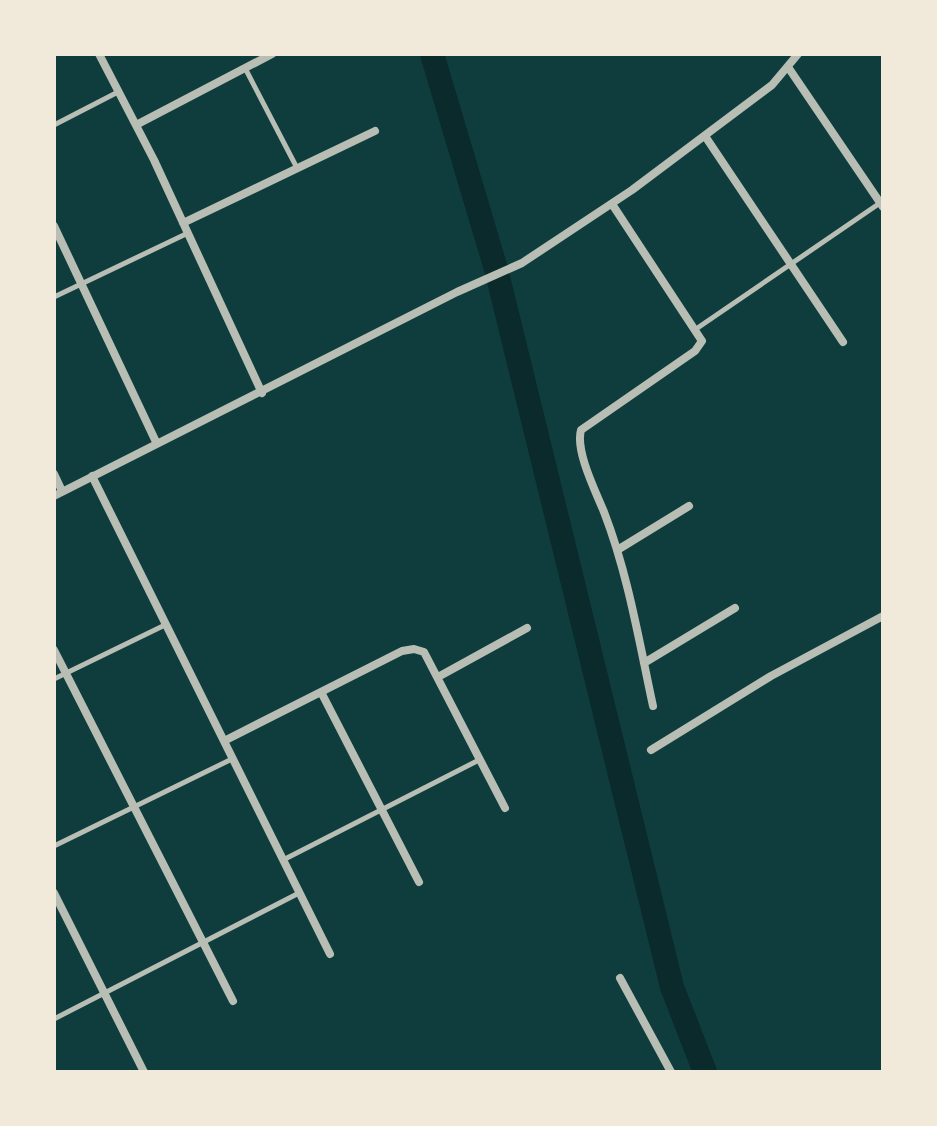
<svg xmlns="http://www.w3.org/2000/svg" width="937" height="1126" viewBox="0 0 937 1126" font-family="Signika,sans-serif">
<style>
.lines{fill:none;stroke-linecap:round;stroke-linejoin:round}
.canal{stroke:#0a2a2b;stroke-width:24}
.service{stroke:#b8beb3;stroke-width:5}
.minor{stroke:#b8beb3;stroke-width:8}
</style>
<rect width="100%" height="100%" fill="#0f3d3e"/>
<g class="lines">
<path class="canal" d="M432,54L496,269L672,987L705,1072"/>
<path class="service" d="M245,68L297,168
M54,125L118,92
M54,297L188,233
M696,329L880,203
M54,679L165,625
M54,846L232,759
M283,860L479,760
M54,1019L299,893"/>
<path class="minor" d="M99,54L154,160L262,393
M788,67L883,207
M136,125L272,54
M705,136L843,342
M612,204L702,341L695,351L581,430C575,451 596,492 604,512C628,574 639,641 653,706
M183,223L375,131
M54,226L157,444
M54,474L62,491
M92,476L330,954
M54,496L457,292L522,263L632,190L772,85L798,54
M619,549L689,506
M54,650L233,1001
M644,663L735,608
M438,677L527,628
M321,692L419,882
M224,741L402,651L414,649L424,652L505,808
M651,750L771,676L883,616
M54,893L144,1072
M620,978L671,1072"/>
</g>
<rect width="937" height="1126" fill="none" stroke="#f1e9da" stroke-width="112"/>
</svg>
